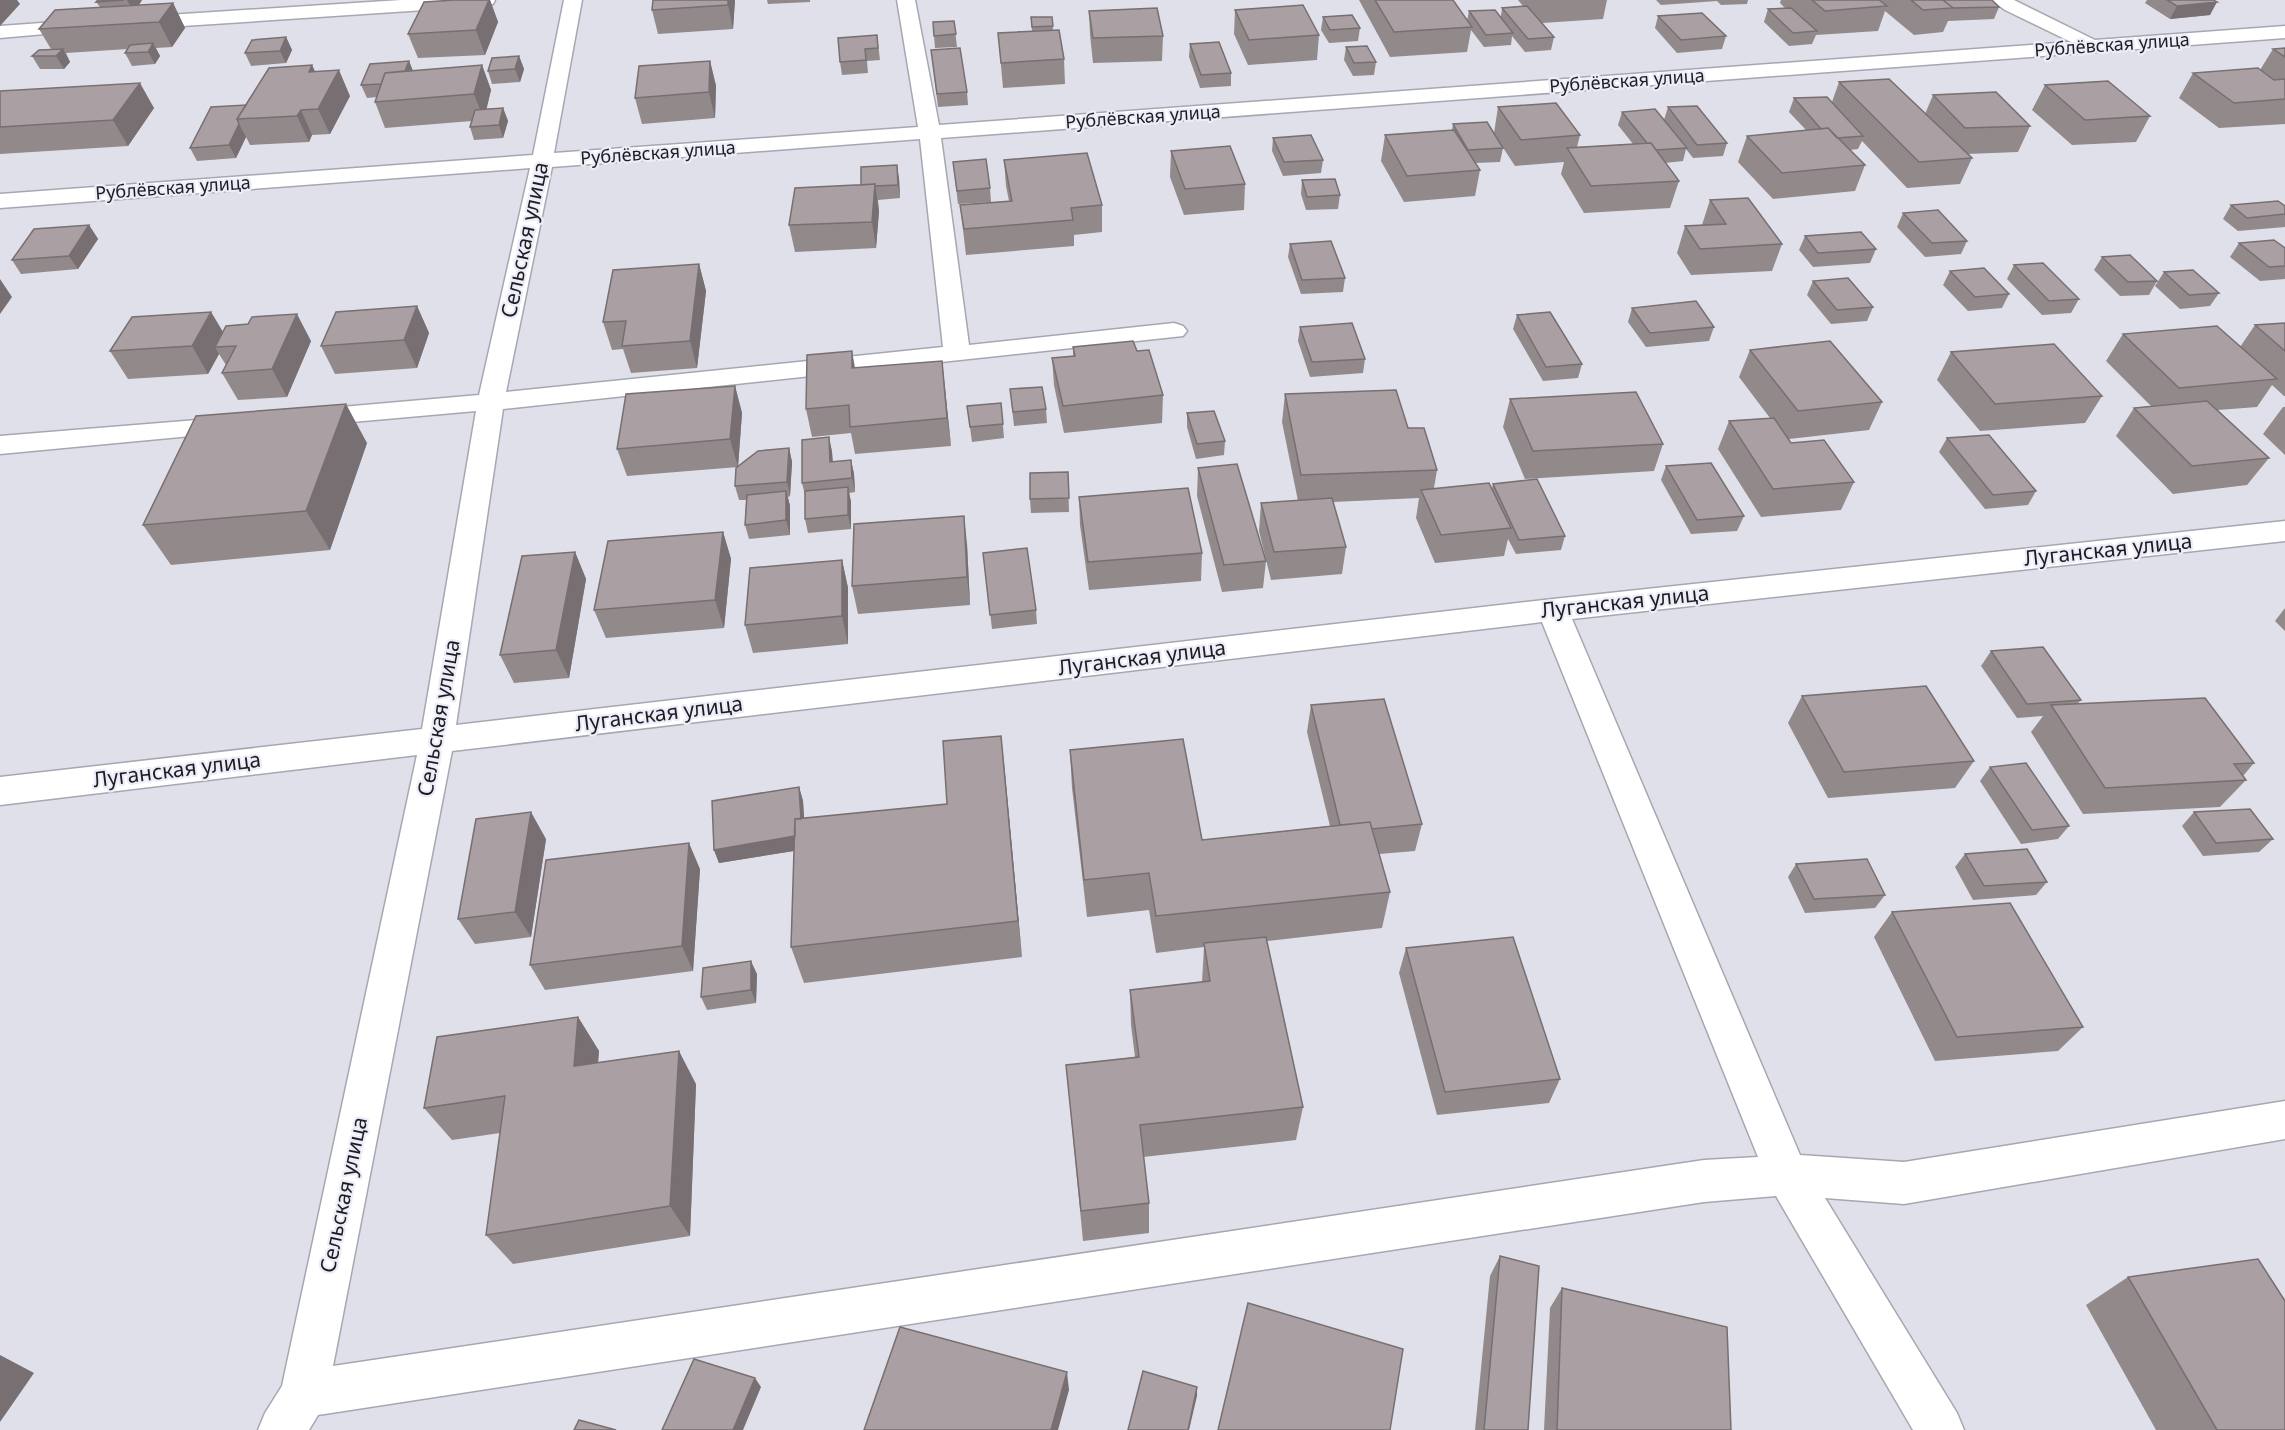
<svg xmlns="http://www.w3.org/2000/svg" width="2285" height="1430" viewBox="0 0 2285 1430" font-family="'Noto Sans',sans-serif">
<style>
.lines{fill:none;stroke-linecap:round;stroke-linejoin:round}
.street-casing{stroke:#a6a7b1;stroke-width:3}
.street{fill:#fff;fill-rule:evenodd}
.wall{fill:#92898b}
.shaded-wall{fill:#776f71}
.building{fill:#aa9fa2;stroke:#776f71;stroke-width:1.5}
.labels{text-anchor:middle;stroke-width:4.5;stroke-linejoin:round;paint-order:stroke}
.far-street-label{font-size:18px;fill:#1d1d21;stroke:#ecedf8}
.street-label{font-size:21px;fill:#1d1d21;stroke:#ecedf8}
</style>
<rect width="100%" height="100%" fill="#dfe0ea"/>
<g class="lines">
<defs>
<path id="street" d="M401,0H495L493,4L486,6L137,29L130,27L128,23L130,19L137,17Z
M564,0H582L554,153L918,127L897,0H915L939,125L2071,42L2005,10L1991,0H2014L2095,40L2285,26V38L941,138L969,345L1174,323L1183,326L1187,331L1183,336L503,409L456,725L1553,599L2285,521V541L1572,619L1800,1155L1904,1162L2285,1101V1139L1904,1204L1825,1198L1957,1413L1964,1430H1913L1776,1196L1704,1202L318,1415L309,1430H258L265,1413L282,1386L417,755L0,805V777L422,729L476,411L307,426L297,424L294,418L297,412L307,410L479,395L530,168L0,208V194L533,155ZM920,139L943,347L506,392L552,167ZM1542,622L1758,1157L1704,1160L333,1366L452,751Z
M83,20L90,22L92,26L90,30L0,38V26Z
M234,417L244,419L248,425L244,431L0,454V436Z"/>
</defs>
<use href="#street" class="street-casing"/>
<use href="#street" class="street"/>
</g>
<path class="wall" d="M98,0H142L139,5L173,3L185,28L172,47L156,48L160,56L155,64L132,66L125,53L128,49L66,53L70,62L64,69H40L32,56L51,49L39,29L100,7L96,2Z
M454,0H490L498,22L485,55L418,58L408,34Z
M653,0H735L733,29L658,34L652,10Z
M767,0H810V2L768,4Z
M1359,0H1453L1467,21L1469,11L1501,16L1502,8L1523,6L1518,0H1607L1603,19L1542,23L1554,37L1551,50L1525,52L1512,36L1511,45L1484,47L1471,30L1467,52L1390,57Z
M1656,0H1748L1747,4L1721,5L1717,1L1661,5Z
M1781,0H1992L1999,7L1994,19L1948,21L1943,32L1914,35L1885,11L1878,31L1816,35L1812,44L1789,46L1764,22L1768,9L1785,8L1780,3Z
M2147,0H2213L2210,15L2170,19L2145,3Z
M1235,10L1319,35L1317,60L1248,65L1234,34Z
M1089,11L1163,36L1162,61L1093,63L1090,35Z
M1658,16L1726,36L1722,49L1677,53L1655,28Z
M1031,17H1052L1053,30L1064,59L1065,84L1003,88L998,33L1032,31Z
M1323,17L1360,28L1358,41L1329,43L1321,30Z
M954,21L957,47L935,48L933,22Z
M877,35L880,60L867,61L868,73L842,75L840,62Z
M286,37L292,50L286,63L251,66L245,53Z
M1190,44L1231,73V86L1200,88L1189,57Z
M1346,47L1376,62L1374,75L1353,76L1344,60Z
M2285,48V124L2219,128L2179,98L2193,73L2260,70L2273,49Z
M931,50L967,92L968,105L938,107Z
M519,56L524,69L520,82L492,84L488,71Z
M409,61L413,71L482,65L491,90L486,109L503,108L508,121L503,138L474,140L470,127L472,121L385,128L375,102L377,97L367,98L361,85Z
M710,61L716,86L715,118L642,124L635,98Z
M312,65L315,72L350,96L330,134L312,135L309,142L250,145L246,137L236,158L197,161L190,148L246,105Z
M1839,82L1925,114L1933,95L2030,126L2018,152L1967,154L1972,158L1960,184L1907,188L1862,141L1858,149L1850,150L1865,165L1855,191L1773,199L1738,162L1747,136L1806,130L1789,112L1794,98L1832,102Z
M2045,85L2150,116L2136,142L2072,145L2032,110Z
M0,91L154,108L128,146L0,154Z
M1498,107L1580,135L1577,147L1633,144L1618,125L1622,112L1664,120L1668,107L1727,143L1723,156L1693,158L1686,149L1683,161L1665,163L1679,181L1670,208L1584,213L1561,174L1564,162L1515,166L1498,140L1503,148L1500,162L1475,163L1480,170L1475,196L1404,202L1381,161L1385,135L1452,130L1453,124L1494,133Z
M1273,138L1323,160L1321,173L1283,176L1272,151Z
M1171,151L1245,184L1244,210L1184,215L1170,177Z
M1004,160L1102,205V232L1074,235V246L966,255L960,205L1009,201L1006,186Z
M953,162L990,188L991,202L958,204Z
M899,178L900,198L878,200L879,211L876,248L795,252L789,225L861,185Z
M1302,180L1340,195L1338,209L1306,210L1301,194Z
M1710,200L1782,244L1772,271L1691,275L1677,253L1685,226L1702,225Z
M2231,205L2285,206V227L2238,231L2223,219Z
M1903,213L1967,241L1961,254L1925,257L1897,227Z
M89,225L98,239L78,269L21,274L12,260Z
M1805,236L1876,249L1870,263L1813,267L1799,250Z
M2239,243L2285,248V279L2260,281L2230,257Z
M1290,244L1345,278L1343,292L1301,294L1288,257Z
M2102,257L2157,281L2149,295L2120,296L2094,270Z
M699,264L706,291L697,368L631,373L623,349L612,350L603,322Z
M2014,265L2079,299L2071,313L2042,315L2007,279Z
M1950,271L2009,294L2002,308L1968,311L1943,285Z
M2164,272L2219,293L2210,306L2180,309L2155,286Z
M1813,281L1873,307L1867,321L1831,324L1807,295Z
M417,306L429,333L417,368L335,374L321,346Z
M1632,308L1714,327L1709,341L1646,347L1628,322Z
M211,312L223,332L311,341L287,397L238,400L222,373L226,365L219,354L208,374L128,379L110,351Z
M1517,315L1582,364L1578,378L1543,381L1513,329Z
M2285,323V396H2284L2272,385L2257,407L2218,410L2269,458L2247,485L2173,494L2116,436L2134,408L2151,406L2106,361L2123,334L2240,347L2255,325Z
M1300,327L1365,359L1363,373L1310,377L1298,341Z
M1073,347L1137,351L1163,395L1162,423L1064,433L1054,385L1052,358L1073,356Z
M1750,350L1882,402L1869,430L1789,439L1791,443L1854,482L1841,510L1761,517L1718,449L1729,421L1770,418L1739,377Z
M1951,352L2102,396L2085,423L1980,431L1937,380Z
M942,361L951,446L855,454L851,433L812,437L806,409L855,368Z
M735,386L742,413L738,467L627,476L617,449Z
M1010,390L1046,409L1047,423L1014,426Z
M1285,394L1408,428L1437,470L1434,488H1492L1493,484L1565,536L1561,550L1516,554L1508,539L1504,556L1435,563L1416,518L1419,498L1333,502L1346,547L1342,574L1271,580L1259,531L1261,503L1298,501L1282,422Z
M1510,399L1663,444L1654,471L1525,479L1503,427Z
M1001,403L1004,438L972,442L967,406Z
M2283,407H2285V455L2263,434Z
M1187,413L1225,441L1224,455L1196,459L1187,427Z
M829,437L832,452L833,462L851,460L854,474L855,492L849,493L851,502V529L808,533L805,519V495L802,483Z
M1947,438L2036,491L2028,505L1985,509L1939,452Z
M367,443L330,550L171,565L143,525Z
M789,448L792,462L790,496L788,497L790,506V535L749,539L745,525L746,500H739L735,486Z
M1666,466L1744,516L1737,531L1691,534L1661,480Z
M1198,468L1266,561L1263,588L1222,592L1197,496Z
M1068,472L1069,512L1031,513L1030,499Z
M1079,497L1202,553L1201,581L1089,590L1080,525Z
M723,532L731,559L724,628L606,638L594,610Z
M967,544L970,605L858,614L852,586Z
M575,552L586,579L569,678L514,683L500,655Z
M983,553L1036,610L1037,624L992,629Z
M842,560L848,588V644L753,653L745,625Z
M2285,608V631L2275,621Z
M1991,651L2081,700L2078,703L2254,763L2243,776L2246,780L2220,807L2083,814L2031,732L2043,716L2017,718L1981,666Z
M1802,696L1974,761L1955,788L1828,798L1788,723Z
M1311,705L1422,824L1415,851L1379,854L1390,892L1382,928L1267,941L1303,1107L1296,1140L1143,1157L1149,1203V1233L1083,1241L1066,1065L1135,1057L1131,1025L1130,990L1202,982L1204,947L1156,953L1149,910L1087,917L1072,788L1070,750L1202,840L1330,826L1307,732Z
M1001,736L1005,774L1022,957L804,983L791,947L794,851L719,863L714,850L799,787L803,801L804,818L947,804Z
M1990,767L2069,826L2058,839L2021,844L1980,781Z
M2194,812L2273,839L2259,852L2203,856L2182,826Z
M546,839L531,937L475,944L458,919Z
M1965,854L2047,882L2036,895L1973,900L1955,867Z
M1796,864L1885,895L1875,908L1805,913L1788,877Z
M700,869L693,971L545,990L530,965Z
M1892,912L2083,1027L2058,1051L1935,1061L1874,937Z
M1406,948L1560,1079L1549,1103L1437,1115L1399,973Z
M757,974L756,1003L707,1010L701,997Z
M578,1017L599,1051L598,1062L696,1084L690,1236L513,1264L486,1235L500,1133L452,1140L424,1108Z
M1500,1256L1528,1430H1475L1490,1276Z
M2128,1277L2285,1430H2156L2086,1305Z
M1562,1288L1731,1430H1544L1550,1308Z"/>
<path class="shaded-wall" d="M0,0H17L20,4L0,26Z
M127,0H142L134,12Z
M489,0H490L498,22L485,55L476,30Z
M728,0H735L733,29L728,5Z
M2217,2L2210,15L2170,19L2177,6Z
M173,3L185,28L172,47L159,22Z
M286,37L292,50L286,63L280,51Z
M153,43L160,56L155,64L148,52Z
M63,49L70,62L64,69L56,56Z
M519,56L524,69L520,82L515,69Z
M409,61L414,74L405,72Z
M710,61L716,86L715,118L709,92Z
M312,65L324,90L309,72Z
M482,65L491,90L484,120L474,94Z
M339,70L350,96L330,134L318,109Z
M140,83L154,108L128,146L113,120Z
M503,108L508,121L503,138L499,125Z
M301,110L312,135L309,142L297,116Z
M239,124L246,137L236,158L229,145Z
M897,165L899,178L900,198L898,185Z
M875,184L879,211L876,248L872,222Z
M89,225L98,239L78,269L69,256Z
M699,264L706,291L697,368L690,341Z
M0,279L12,297L0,314Z
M417,306L429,333L417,368L404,340Z
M211,312L227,339L215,347L219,354L208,374L192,346Z
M297,314L311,341L287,397L272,369Z
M852,351L857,379L852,368Z
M942,361L945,388L951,446L947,418Z
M735,386L742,413L738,467L730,439Z
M346,404L367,443L330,550L306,511Z
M829,437L832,452L833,476L830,462Z
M789,448L792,462L790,496L787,482Z
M851,460L854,474L855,492L852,478Z
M848,487L851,502V529L848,515Z
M786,491L790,506V535L786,520Z
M964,516L967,544L970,605L967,577Z
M723,532L731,559L724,628L715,600Z
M575,552L586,579L569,678L556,650Z
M842,560L848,588V644L842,616Z
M1001,736L1005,774L1022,957L1018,921Z
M799,787L803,801L806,849L719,863L714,850Z
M531,812L546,839L531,937L515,912Z
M689,843L700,869L693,971L682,946Z
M751,961L757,974L756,1003L751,990Z
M578,1017L599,1051L595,1099L574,1066Z
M679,1051L696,1084L690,1236L670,1206Z
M0,1355L34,1373L0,1422Z
M1067,1372L1069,1390L1058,1430H1051Z
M755,1378L761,1387L743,1430H733Z
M1197,1387V1396L1189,1430H1188Z"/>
<path class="building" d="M98,0H124L96,2Z
M454,0H489L476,30L408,34L424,2Z
M653,0H728V5L652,10Z
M1375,0H1453L1472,27L1394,32Z
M1812,0H1879L1887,6L1825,11Z
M1911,0H1943L1953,8L1923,10Z
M1943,0H1992L1999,7L1952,8H1953Z
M2167,0H2213L2217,2L2177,6Z
M173,3L159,22L39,29L55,10Z
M1303,5L1319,35L1249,40L1235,10Z
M1527,6L1554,37L1528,39L1502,8Z
M1157,8L1163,36L1093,38L1089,11Z
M1791,8L1817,31L1793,33L1768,9Z
M1495,10L1513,33L1486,35L1469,11Z
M1702,13L1726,36L1681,40L1658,16Z
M1352,15L1360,28L1330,30L1323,17Z
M1031,17H1052L1053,26L1032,27Z
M954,21L956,34L934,36L933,22Z
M1059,30L1064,59L1001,63L998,33Z
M877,35L878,48L865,49L866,60L840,62L838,38Z
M286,37L280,51L245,53L252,40Z
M1219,42L1231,73L1201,75L1190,44Z
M153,43L148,52L125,53L130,45Z
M1367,46L1376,62L1354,63L1346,47Z
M960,48L967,92L937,94L931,50Z
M2285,48V57L2273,49Z
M63,49L56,56H32L39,50Z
M519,56L515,69L488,71L492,58Z
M409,61L405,71L385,73L381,84L361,85L370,64Z
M710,61L709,92L635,98L639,66Z
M312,65L309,72L339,70L318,109L301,110L297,116L237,119L269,68Z
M482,65L474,94L375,102L385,73Z
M2258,68L2274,80L2285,79V99L2234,103L2193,73Z
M1889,79L1972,158L1919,162L1839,82Z
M2108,81L2150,116L2085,120L2045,85Z
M140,83L113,120L0,127V91Z
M1996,92L2030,126L1965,128L1933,95Z
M1827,97L1863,136L1837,138L1828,128L1821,129L1794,98Z
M1556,103L1580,135L1521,140L1498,107Z
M246,105L237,119L239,124L229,145L190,148L211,107Z
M1697,106L1727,143L1697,145L1668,107Z
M503,108L499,125L470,127L475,110Z
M1655,109L1687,148L1656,150L1651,143H1647L1622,112Z
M1487,122L1503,148L1468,150L1453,124Z
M1828,128L1865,165L1782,173L1747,136Z
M1454,130L1480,170L1407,176L1385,135Z
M1311,135L1323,160L1284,162L1273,138Z
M1651,143L1679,181L1591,186L1567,148Z
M1230,146L1245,184L1185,189L1171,151Z
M1087,153L1102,205L1071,208L1073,220L964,229L960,205L1012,201L1004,160Z
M986,159L990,188L957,191L953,162Z
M897,165L898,185L875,186V184L861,185V167Z
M1335,179L1340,195L1307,197L1302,180Z
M875,184L872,222L789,225L795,188Z
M1748,198L1782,244L1700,249L1685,226L1726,224L1710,200Z
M2278,201L2285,206V214L2247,218L2231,205Z
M1938,210L1967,241L1932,243L1903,213Z
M89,225L69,256L12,260L34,229Z
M1861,232L1876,249L1818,253L1805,236Z
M2274,240L2285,248V266L2269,267L2239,243Z
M1331,241L1345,278L1302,280L1290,244Z
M2130,255L2157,281L2128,282L2102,257Z
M2043,263L2079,299L2049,301L2014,265Z
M699,264L690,341L622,346L626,321L603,322L613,270Z
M1984,268L2009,294L1975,297L1950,271Z
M2193,270L2219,293L2189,295L2164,272Z
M1848,278L1873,307L1837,310L1813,281Z
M1696,301L1714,327L1650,333L1632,308Z
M417,306L404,340L321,346L336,312Z
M211,312L192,346L110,351L132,317Z
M1550,312L1582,364L1546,367L1517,315Z
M297,314L272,369L222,373L236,346L215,347L226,326L248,324L252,317Z
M1352,323L1365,359L1312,362L1300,327Z
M2285,323V351L2255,325Z
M2217,326L2277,379L2179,388L2123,334Z
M1133,341L1137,351L1149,350L1163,395L1063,406L1052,358L1075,356L1073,347Z
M1830,341L1882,402L1798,411L1750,350Z
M2054,344L2102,396L1995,404L1951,352Z
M852,351V368L942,361L947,418L850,427L849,405L806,409L807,355Z
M735,386L730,439L617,449L626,394Z
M1042,387L1046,409L1013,412L1010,389Z
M1396,390L1408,428H1424L1437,470L1301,475L1285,394Z
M1636,392L1663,444L1533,451L1510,399Z
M2207,401L2269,458L2192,466L2134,408Z
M1001,403L1003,424L970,427L967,406Z
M346,404L306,511L143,525L196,416Z
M1214,411L1225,441L1197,444L1187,413Z
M1774,418L1791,443L1824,440L1854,482L1773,489L1729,421Z
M1989,435L2036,491L1993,495L1947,438Z
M829,437L830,462L851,460L852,478L802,483V440Z
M789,448L787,482L735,486L736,468L758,451Z
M1711,463L1744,516L1697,520L1666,466Z
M1237,464L1266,561L1224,565L1198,468Z
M1068,472L1069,498L1030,499V473Z
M1537,479L1565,536L1519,540L1493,484Z
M1489,483L1511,528L1441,535L1421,490Z
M848,487V515L805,519V491Z
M1188,488L1202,553L1088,562L1079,497Z
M786,491V520L745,525L747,495Z
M1332,498L1346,547L1274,552L1261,503Z
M964,516L967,577L852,586L854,524Z
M723,532L715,600L594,610L608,541Z
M1027,548L1036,610L990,615L983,553Z
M575,552L556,650L500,655L522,556Z
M842,560V616L745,625L750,568Z
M2043,647L2081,700L2027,704L1991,651Z
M1926,686L1974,761L1844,772L1802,696Z
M2205,698L2254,763L2234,764L2246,780L2105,788L2051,705Z
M1384,699L1422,824L1372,829L1370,822L1340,825L1311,705Z
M1001,736L1018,921L791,947L795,819L947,804L943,741Z
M1183,739L1202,840L1370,822L1390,892L1156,916L1149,873L1084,880L1070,750Z
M2026,763L2069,826L2032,830L1990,767Z
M799,787L801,819H795V836L714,850L712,801Z
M2250,809L2273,839L2216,843L2194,812Z
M531,812L515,912L458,919L476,819Z
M689,843L682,946L530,965L546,860Z
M2027,849L2047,882L1984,886L1965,854Z
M1867,859L1885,895L1814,899L1796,864Z
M2010,903L2083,1027L1957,1037L1892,912Z
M1266,937L1303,1107L1140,1125L1149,1203L1081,1211L1066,1065L1139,1057L1130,990L1210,981L1204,943Z
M1513,937L1560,1079L1445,1092L1406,948Z
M751,961V990L701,997L703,968Z
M578,1017L574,1066L679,1051L670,1206L486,1235L505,1096L424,1108L437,1037Z
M1500,1256L1539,1266L1528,1430H1484Z
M2258,1259L2285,1301V1430H2217L2128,1277Z
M1562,1288L1727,1327L1731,1430H1557Z
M1248,1303L1403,1349L1390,1430H1218Z
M900,1327L1067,1372L1051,1430H864Z
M694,1359L755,1378L733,1430H662Z
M1143,1371L1197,1387L1188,1430H1128Z
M579,1420L616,1430H574Z"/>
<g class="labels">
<g class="far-street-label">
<text transform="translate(2112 45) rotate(-4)" y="6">Рублёвская улица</text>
<text transform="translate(1627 81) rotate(-4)" y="6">Рублёвская улица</text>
<text transform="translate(1143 117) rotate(-4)" y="6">Рублёвская улица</text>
<text transform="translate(658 153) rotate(-4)" y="6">Рублёвская улица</text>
<text transform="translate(173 188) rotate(-4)" y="6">Рублёвская улица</text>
</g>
<g class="street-label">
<text transform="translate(525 240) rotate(-78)" y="7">Сельская улица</text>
<text transform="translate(2108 550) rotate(-6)" y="7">Луганская улица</text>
<text transform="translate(1625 602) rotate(-6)" y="7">Луганская улица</text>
<text transform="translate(1142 658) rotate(-7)" y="7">Луганская улица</text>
<text transform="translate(659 714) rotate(-7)" y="7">Луганская улица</text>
<text transform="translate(439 718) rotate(-80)" y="7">Сельская улица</text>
<text transform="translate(177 770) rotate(-7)" y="7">Луганская улица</text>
<text transform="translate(344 1195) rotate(-78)" y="7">Сельская улица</text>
</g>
</g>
</svg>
